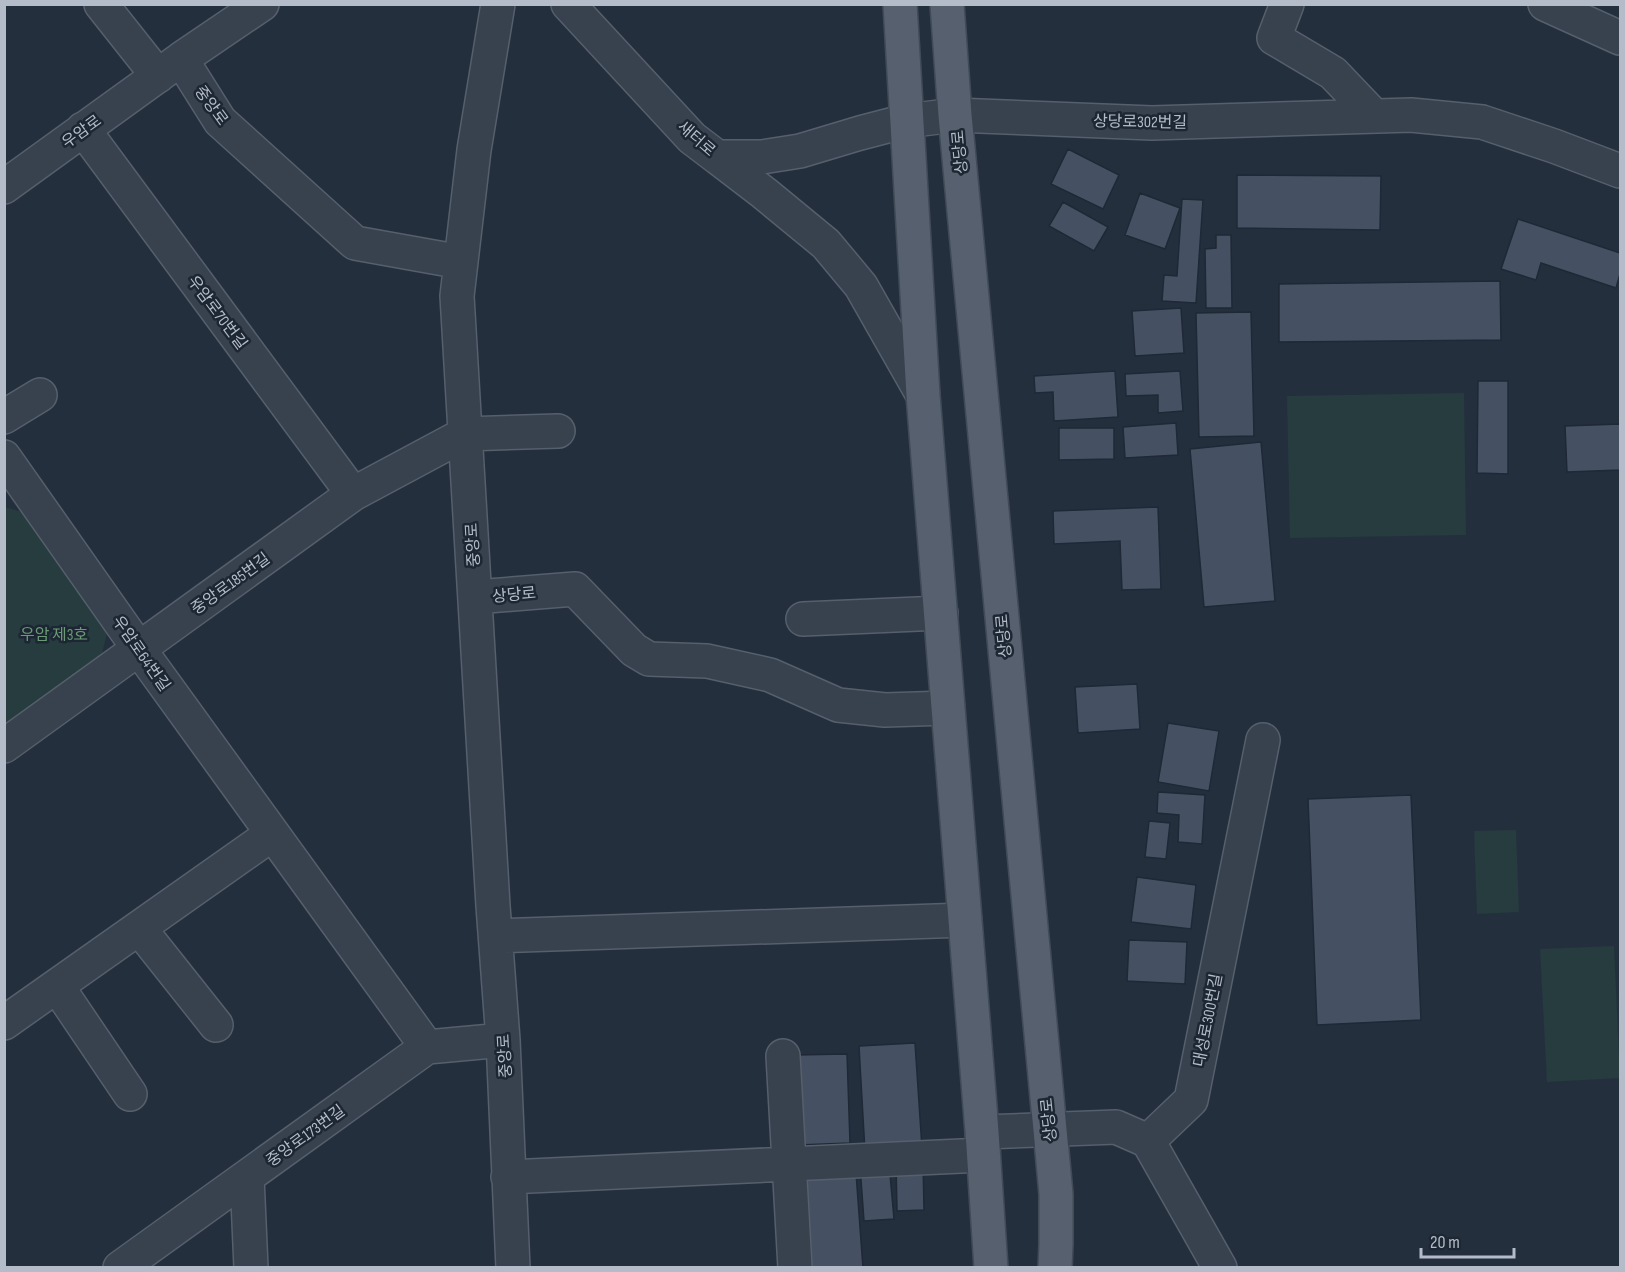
<svg xmlns="http://www.w3.org/2000/svg" width="1625" height="1272" viewBox="0 0 1625 1272" font-family="'Sofia Sans Condensed','Noto Sans KR',sans-serif">
<style>
.green{fill:#263c3f}
.building{fill:#455162;stroke:#1f2835;stroke-width:1.5}
.lines{fill:none;stroke-linecap:round;stroke-linejoin:round}
.minor-casing{stroke:#565f6c;stroke-width:36}
.major-casing{stroke:#414a57;stroke-width:36}
.minor{stroke:#38414e;stroke-width:33}
.major{stroke:#56606e;stroke-width:33}
.labels{text-anchor:middle;stroke-width:5;stroke-linejoin:round;paint-order:stroke}
.street-label{font-size:16px;fill:#b4bcc9;stroke:#1d2633}
.park-label{font-size:16px;fill:#6b9a76;stroke:#1d2633}
</style>
<rect width="100%" height="100%" fill="#242f3e"/>
<path class="green" d="M1464,393L1466,535L1290,538L1287,396Z
M4,507L27,513L109,625L100,662L4,728Z
M1516,830L1519,912L1477,914L1474,831Z
M1614,946L1620,1078L1547,1082L1540,949Z"/>
<path class="building" d="M1068,149L1119,175L1103,209L1051,184Z
M1237,175L1381,176L1380,230L1237,228Z
M1140,193L1180,208L1165,249L1125,235Z
M1182,199L1203,200L1196,303L1162,301L1164,275L1177,276Z
M1063,202L1108,227L1094,251L1049,226Z
M1518,219L1620,253V274L1616,288L1541,263L1536,280L1501,269Z
M1216,235H1231L1232,308H1206L1205,249L1216,248Z
M1500,281L1501,340L1279,342V284Z
M1181,308L1184,353L1135,356L1132,311Z
M1251,312L1254,436L1199,437L1196,313Z
M1115,371L1118,417L1054,421L1053,392L1035,393L1034,376Z
M1180,371L1183,411L1158,413V395L1126,396L1125,374Z
M1478,381H1508V474L1477,473Z
M1176,423L1178,455L1125,458L1123,427Z
M1620,424V470L1567,472L1565,426Z
M1059,428H1114V459L1059,460Z
M1261,442L1275,601L1204,607L1190,449Z
M1158,507L1161,589L1122,590L1120,541L1054,544L1053,511Z
M1137,684L1140,729L1078,733L1075,687Z
M1168,723L1219,731L1209,791L1158,782Z
M1158,792L1205,795L1202,844L1178,842L1179,815L1157,813Z
M1411,795L1421,1020L1317,1025L1308,799Z
M1149,821L1170,823L1166,859L1145,857Z
M1137,877L1196,885L1191,929L1131,922Z
M1129,940L1187,942L1185,984L1127,981Z
M915,1043L922,1148L865,1152L859,1046Z
M847,1054L850,1143L798,1145L795,1055Z
M896,1162H923L924,1210L897,1211Z
M889,1163L894,1219L864,1221L860,1166Z
M856,1173L863,1268H802L795,1177Z"/>
<g class="lines">
<defs>
<path id="minor" d="M101,4L158,76
M498,4L474,150L457,296L493,906L503,1040L513,1268
M568,4L692,138L717,157H762L800,151L860,133L906,121L955,115L1152,123L1411,115L1482,122L1554,146L1620,171
M1287,4L1274,38L1333,73L1374,116
M1545,4L1620,38
M181,59L220,121L355,243L461,262
M83,129L353,494
M717,157L764,193L826,244L861,286L923,395
M4,187L181,59L262,4
M4,417L40,395
M4,457L139,649L427,1047
M475,597L575,589L634,650L649,659L707,661L770,675L838,705L885,710L948,708
M803,619L941,613
M4,746L353,494L465,434L558,431
M139,928L216,1025
M496,936L965,920
M57,986L130,1094
M4,1023L272,834
M783,1056L795,1268
M982,1132L1116,1127L1148,1141
M247,1177L251,1268
M508,1177L983,1155
M120,1268L427,1047L503,1040
M1220,1268L1148,1141L1191,1100L1263,740"/>
<path id="major" d="M900,4L923,395L982,1132L991,1268
M947,4L955,115L1056,1194V1244L1055,1268"/>
</defs>
<use href="#minor" class="minor-casing"/>
<use href="#major" class="major-casing"/>
<use href="#minor" class="minor"/>
<use href="#major" class="major"/>
</g>
<g class="labels">
<g class="street-label">
<text transform="translate(212 105) rotate(54)" y="6">중앙로</text>
<text transform="translate(1140 121) rotate(1)" y="6">상당로302번길</text>
<text transform="translate(81 131) rotate(-36)" y="6">우암로</text>
<text transform="translate(697 138) rotate(41)" y="6">새터로</text>
<text transform="translate(959 152) rotate(-95)" y="6">상당로</text>
<text transform="translate(218 312) rotate(53)" y="6">우암로70번길</text>
<text transform="translate(472 545) rotate(-93)" y="6">중앙로</text>
<text transform="translate(230 583) rotate(-36)" y="6">중앙로185번길</text>
<text transform="translate(514 594) rotate(-5)" y="6">상당로</text>
<text transform="translate(1003 636) rotate(-95)" y="6">상당로</text>
<text transform="translate(142 653) rotate(55)" y="6">우암로64번길</text>
<text transform="translate(1207 1020) rotate(-79)" y="6">대성로300번길</text>
<text transform="translate(504 1056) rotate(-93)" y="6">중앙로</text>
<text transform="translate(1048 1120) rotate(-96)" y="6">상당로</text>
<text transform="translate(305 1135) rotate(-36)" y="6">중앙로173번길</text>
</g>
<g class="park-label">
<text x="54" y="640">우암 제3호</text>
</g>
</g>
<rect width="1625" height="1272" fill="none" stroke="#b4bcc9" stroke-width="12"/>
<path d="M1421 1248v9h93v-9" fill="none" stroke="#b4bcc9" stroke-width="3"/>
<text x="1430" y="1248" font-size="18" fill="#b4bcc9" stroke="#1d2633" stroke-width="4.5" paint-order="stroke">20 m</text>
</svg>
